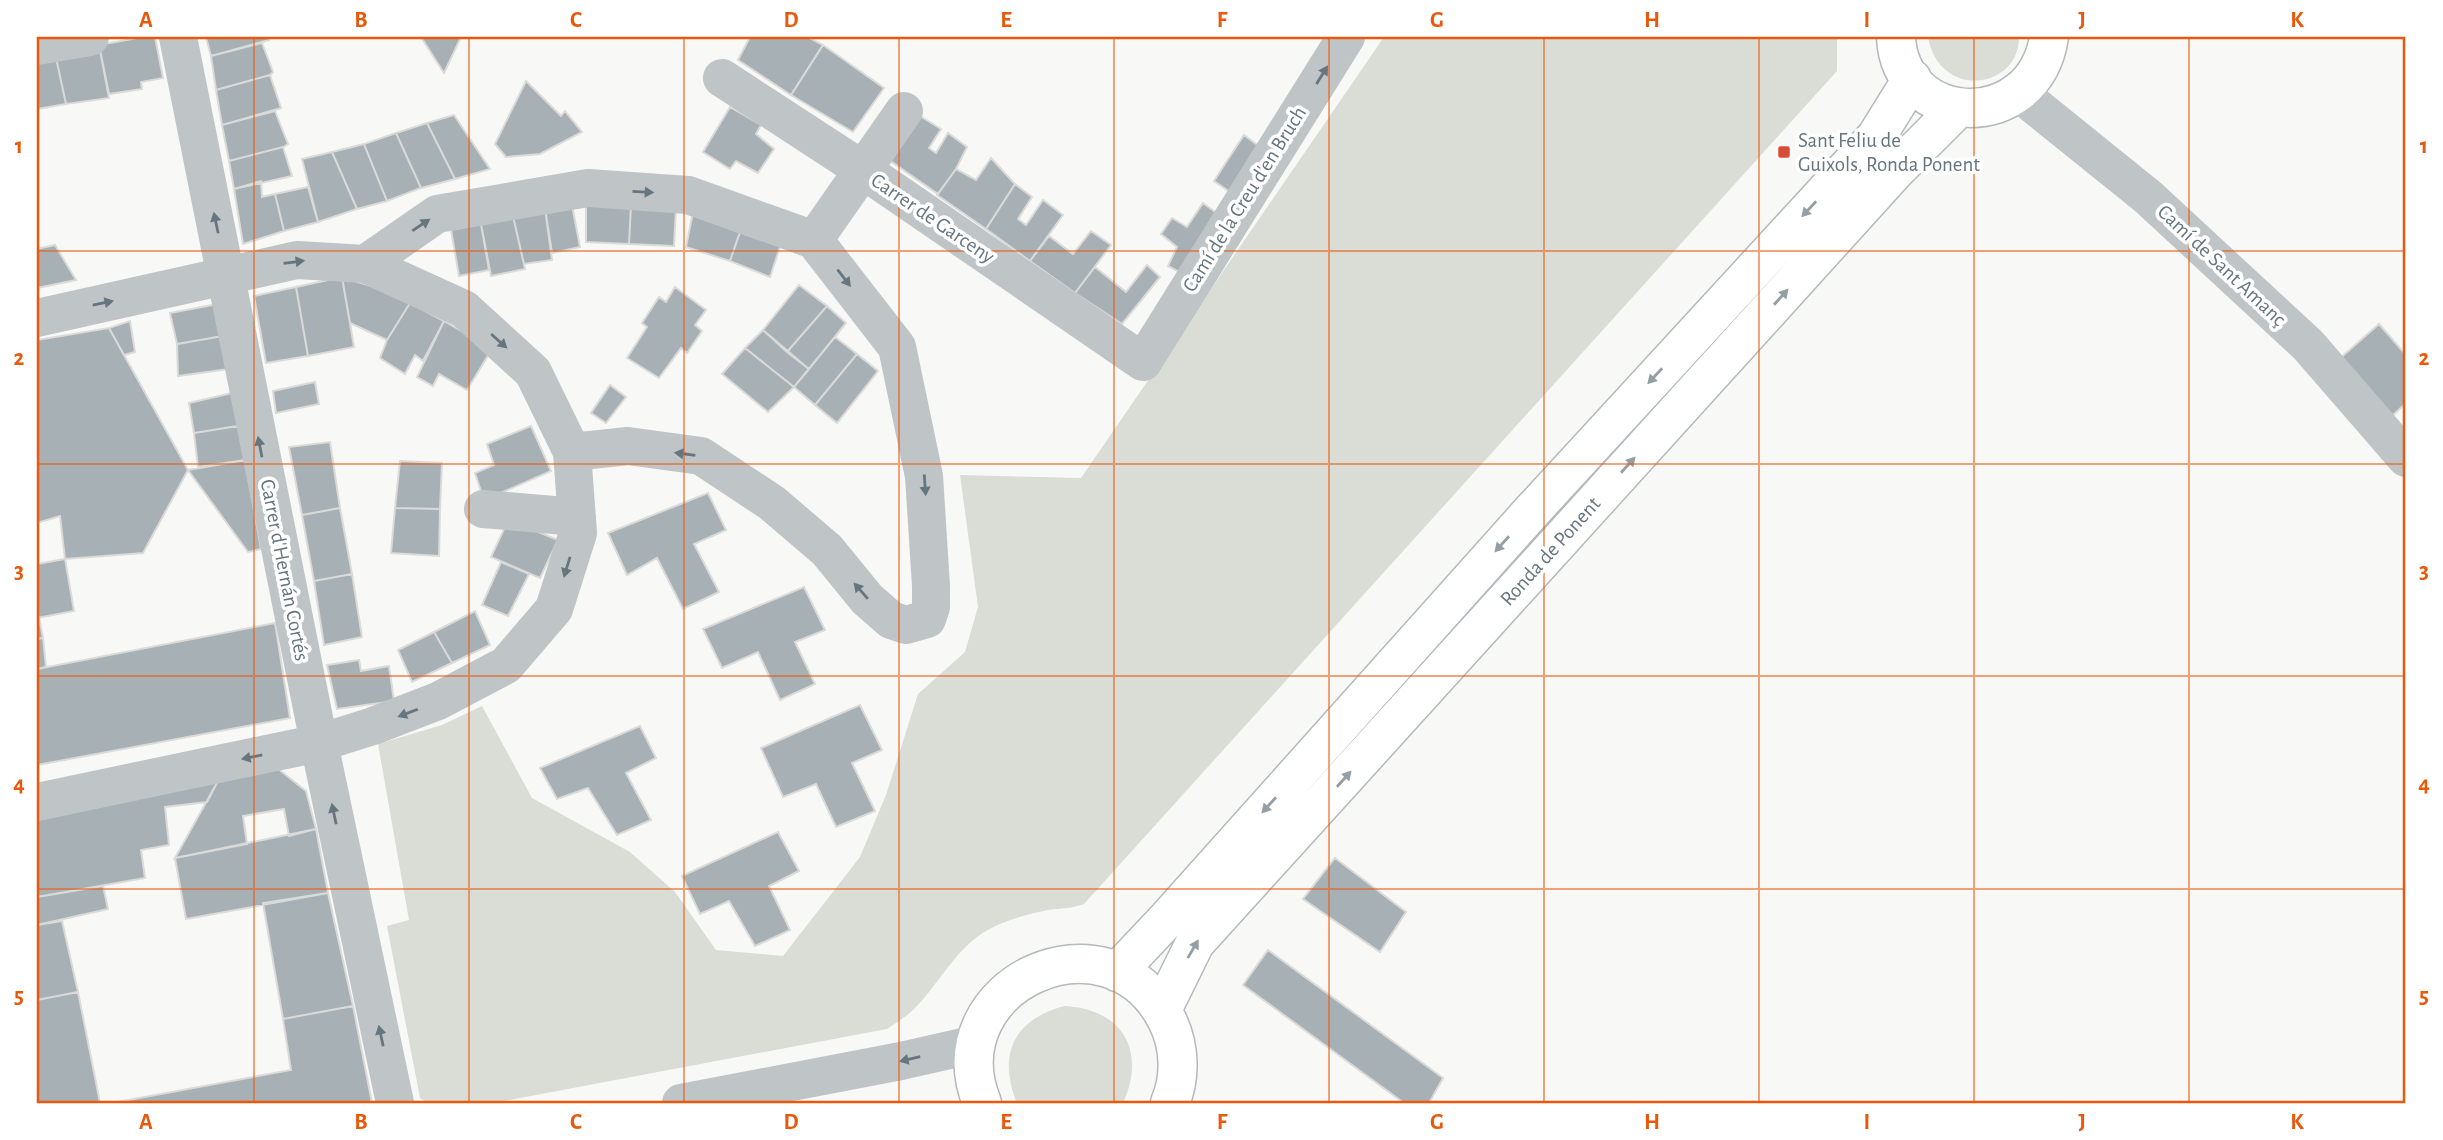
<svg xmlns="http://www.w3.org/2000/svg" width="2443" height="1140" viewBox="0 0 2443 1140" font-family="'Alegreya Sans',sans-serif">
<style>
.green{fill:#d9ddd5}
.building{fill:#a7b0b5;stroke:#dadad8;stroke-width:2}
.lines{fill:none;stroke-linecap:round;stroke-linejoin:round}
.major-casing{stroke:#b3b9bc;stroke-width:41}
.minor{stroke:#bfc4c7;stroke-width:38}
.major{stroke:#fff;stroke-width:38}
.oneway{fill:#65767f}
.oneway2{fill:#939fa5}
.grid{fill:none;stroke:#e8590c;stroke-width:2;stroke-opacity:0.55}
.poi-dot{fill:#d94c35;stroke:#fff;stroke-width:2.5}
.labels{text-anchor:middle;stroke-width:7;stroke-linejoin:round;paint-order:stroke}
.poi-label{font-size:21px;fill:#65767f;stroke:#fff;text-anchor:start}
.street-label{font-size:21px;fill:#65767f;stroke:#fff}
.neatline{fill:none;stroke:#e8590c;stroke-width:2.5}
.grid-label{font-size:23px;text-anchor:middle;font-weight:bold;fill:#e8590c}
</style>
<rect width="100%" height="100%" fill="#f8f8f6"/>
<path class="green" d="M1384,37H1837V71L1084,904C1071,909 1061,908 1048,910C1024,915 997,922 977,937C953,955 938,984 917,1006C909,1015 897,1022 887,1029L493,1103H427L420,1098L387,926L409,920L378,744L442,725L482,706L532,798L630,852L675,892L716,950L783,956L860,857L886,795L918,694L965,652L978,607L960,475L1081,478Z
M1928,37H2019C2019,90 1939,100 1928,37Z
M1064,1006C1122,1009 1147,1050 1123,1103H1018L1016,1101C998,1053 1014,1020 1064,1006Z"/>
<path class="building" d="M143,37H155L163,78L141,82L142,89L109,94L99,45Z
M206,37H268L269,40L211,56Z
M421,37H461L444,73Z
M750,37H808L823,45L791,95L738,60Z
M262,43L273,72L270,75L216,90L211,56Z
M99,45L109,98L66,104L55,53Z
M823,45L884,88L853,132L791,95Z
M55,53L66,104L37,109V56Z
M270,75L281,108L222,125L216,90Z
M526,81L561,116L565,111L582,132L540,154L506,157L495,144Z
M730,107L761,125L756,134L774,149L758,173L736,161L730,169L703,152Z
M275,111L288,144L283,147L229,161L222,125Z
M454,115L490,169L455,179L427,123Z
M920,116L941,129L929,148L936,153L948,133L967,147L956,169L938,194L889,160Z
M427,123L455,179L421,188L396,133Z
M396,133L421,188L387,201L364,144Z
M1244,135L1260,147L1230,192L1214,181Z
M364,144L387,201L357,209L332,152Z
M283,147L292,176L234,189L229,161Z
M332,152L357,209L318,222L302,159Z
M991,158L1015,184L986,229L937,195L956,169L976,180Z
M261,181L262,197L275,194L284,231L243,244L234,189Z
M1015,184L1032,197L1018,219L1026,225L1043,200L1063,215L1030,261L986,229Z
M308,187L318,222L284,231L275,194Z
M1203,203L1219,215L1183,274L1168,266L1177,247L1161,234L1172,218L1187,227Z
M586,204L631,205L629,244L586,242Z
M572,205L580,247L552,253L545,208Z
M631,205L676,208L674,246L629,244Z
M545,208L552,260L524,264L513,216Z
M693,212L741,229L730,261L686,247Z
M513,216L525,269L491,276L481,224Z
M481,224L489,270L459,276L451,230Z
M741,229L782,241L770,277L730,261Z
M1091,231L1111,245L1075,293L1030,261L1049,236L1073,254Z
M55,245L76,280L37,288V249Z
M1147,265L1160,277L1122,324L1075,293L1095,267L1126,292Z
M342,277L354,347L308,356L296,287Z
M342,277L377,288L410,303L387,340L350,323Z
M799,285L827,306L787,352L763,330Z
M296,287L308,356L266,363L254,296Z
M675,287L706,310L695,325L702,331L687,353L681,348L659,378L627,358L647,327L642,323L659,297L666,302Z
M410,303L444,321L423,361L415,355L405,374L380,358L387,340Z
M218,304L223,336L177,344L170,313Z
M827,306L846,323L809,369L787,352Z
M130,321L135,352L124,355L109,328Z
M444,321L492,349L467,390L439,374L433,386L417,377Z
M2379,324L2406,355V403L2390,418L2337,361Z
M109,328L188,470L143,553L65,559L60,516L37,523V340Z
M763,330L809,369L794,387L745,348Z
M223,336L229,369L178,376L177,344Z
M835,337L857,354L815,405L794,387Z
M745,348L794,387L768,412L722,374Z
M857,354L878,371L837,423L815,405Z
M315,382L319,404L276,413L273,391Z
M610,385L626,397L606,423L591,413Z
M232,393L238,426L194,433L189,403Z
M238,426L245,460L198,467L194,433Z
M531,426L551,471L496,495L481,491L475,473L494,465L487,444Z
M330,442L340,508L302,515L289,447Z
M245,460L261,549L248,552L188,470Z
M400,461L442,463L440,509L395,508Z
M708,493L726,530L694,544L719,592L683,609L657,558L627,575L608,533Z
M340,508L352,574L314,581L302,515Z
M395,508L440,509L439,556L391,553Z
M519,524L558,540L540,578L491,557L505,527Z
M65,559L74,611L37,618V564Z
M501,562L529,574L508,616L482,605Z
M352,574L362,637L324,645L314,581Z
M804,587L825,630L795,642L815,684L780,700L758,652L722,668L703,629Z
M475,611L490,645L452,663L434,632Z
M39,617L43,638L37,639V618Z
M275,623L290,718L37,765V669Z
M434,632L452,663L412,682L398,650Z
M43,638L46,667L37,669V639Z
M359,660L361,671L389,666L394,701L337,709L327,665Z
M860,705L882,750L852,763L875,811L836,827L816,784L783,797L761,748Z
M640,726L656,758L626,773L651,820L617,835L588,788L557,799L540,768Z
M277,768L306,791L316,829L289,836L284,809L243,816L247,844L175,858L218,781Z
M218,781L207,802L165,807L169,845L141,850L145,878L37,897V820Z
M316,829L328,893L186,919L175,858Z
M778,832L799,871L769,886L790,930L755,946L729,901L700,914L682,876Z
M1335,858L1406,912L1380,952L1303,899Z
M103,886L108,909L37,925V897Z
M328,893L353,1006L283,1019L263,903Z
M62,921L78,992L37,1000V925Z
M1268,950L1443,1078L1429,1103H1404L1243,985Z
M78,992L100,1103H37V1000Z
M353,1006L372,1103H112L291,1070L283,1019Z"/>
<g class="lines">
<defs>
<path id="major" d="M1896,37C1900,128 2034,135 2049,37
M1117,972L1168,918L1532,511L1876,137L1912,79
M1162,1010L1195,943L1896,170L1959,107
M982,1103C934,984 1109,905 1167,1020C1180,1046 1181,1077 1170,1103"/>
</defs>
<use href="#major" class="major-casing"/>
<path class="minor" d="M178,37L319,743L395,1103
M37,46L90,37
M722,78L863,170L1143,362L1346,37
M2019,93L2148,197L2308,345L2406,458
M814,240L904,111
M365,264L437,214L588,188L688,195L814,240L897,347L924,476L931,586V607L927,619L906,625L891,620L867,599L827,550L772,503L701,456L628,446L572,452
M37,318L297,260L365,264L464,309L533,372L572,452L578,533L554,609L506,665L438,701L373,726L319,743L37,802
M483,509L577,517
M681,1103L901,1061L976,1044"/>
<use href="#major" class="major"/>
</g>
<defs><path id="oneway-solid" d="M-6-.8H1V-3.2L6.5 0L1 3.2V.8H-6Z" transform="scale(1.75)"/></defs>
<g class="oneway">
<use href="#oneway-solid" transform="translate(1322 75) rotate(-58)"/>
<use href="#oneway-solid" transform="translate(643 192) rotate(3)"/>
<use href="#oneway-solid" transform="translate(216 223) rotate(-102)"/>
<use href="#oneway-solid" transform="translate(421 225) rotate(-34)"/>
<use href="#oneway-solid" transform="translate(294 262) rotate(-7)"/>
<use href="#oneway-solid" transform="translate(844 278) rotate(52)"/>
<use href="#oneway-solid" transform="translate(103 303) rotate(-12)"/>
<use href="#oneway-solid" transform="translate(499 341) rotate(42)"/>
<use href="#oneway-solid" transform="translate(260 447) rotate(-101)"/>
<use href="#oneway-solid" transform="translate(685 454) rotate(-172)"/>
<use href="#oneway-solid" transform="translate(925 485) rotate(86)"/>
<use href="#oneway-solid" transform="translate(567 567) rotate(107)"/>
<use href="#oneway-solid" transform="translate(861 591) rotate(-131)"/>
<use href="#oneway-solid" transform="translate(408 713) rotate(159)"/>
<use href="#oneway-solid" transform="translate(252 757) rotate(168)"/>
<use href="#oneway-solid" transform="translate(334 814) rotate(-102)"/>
<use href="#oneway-solid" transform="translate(381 1036) rotate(-102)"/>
<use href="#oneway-solid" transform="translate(910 1059) rotate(167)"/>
</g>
<g class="oneway2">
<use href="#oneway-solid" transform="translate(1809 209) rotate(133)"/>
<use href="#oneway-solid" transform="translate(1781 297) rotate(-48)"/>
<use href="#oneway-solid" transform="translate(1655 376) rotate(133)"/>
<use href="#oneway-solid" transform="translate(1628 465) rotate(-48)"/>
<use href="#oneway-solid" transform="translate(1502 544) rotate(132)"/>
<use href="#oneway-solid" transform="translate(1344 779) rotate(-48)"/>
<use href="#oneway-solid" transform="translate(1269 805) rotate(132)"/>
<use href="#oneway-solid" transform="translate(1193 949) rotate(-60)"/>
</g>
<path class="grid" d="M254,37V1103M469,37V1103M684,37V1103M899,37V1103M1114,37V1103M1329,37V1103M1544,37V1103M1759,37V1103M1974,37V1103M2189,37V1103M37,251H2406M37,464H2406M37,676H2406M37,889H2406"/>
<rect class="poi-dot" x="1777" y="145" width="14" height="14" rx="3.5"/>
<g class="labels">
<g class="poi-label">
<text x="1798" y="147">Sant Feliu de<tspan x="1798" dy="24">Guixols, Ronda Ponent</tspan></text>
</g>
<g class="street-label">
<text transform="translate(1244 199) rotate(-58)" y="7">Camí de la Creu d'en Bruch</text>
<text transform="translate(933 218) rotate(34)" y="7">Carrer de Garceny</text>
<text transform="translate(2222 265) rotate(43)" y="7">Camí de Sant Amanç</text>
<text transform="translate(1550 551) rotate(-48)" y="7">Ronda de Ponent</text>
<text transform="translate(285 570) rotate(79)" y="7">Carrer d'Hernán Cortés</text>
</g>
</g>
<rect width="2443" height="1140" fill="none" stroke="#ffffff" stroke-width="77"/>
<rect x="38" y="38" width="2366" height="1064" class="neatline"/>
<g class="grid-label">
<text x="146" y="27">A</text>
<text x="361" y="27">B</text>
<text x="576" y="27">C</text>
<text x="791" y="27">D</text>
<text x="1006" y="27">E</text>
<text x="1222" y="27">F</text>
<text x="1437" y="27">G</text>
<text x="1652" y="27">H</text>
<text x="1867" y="27">I</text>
<text x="2082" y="27">J</text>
<text x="2297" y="27">K</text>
<text x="19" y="153">1</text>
<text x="2424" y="153">1</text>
<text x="19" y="365">2</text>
<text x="2424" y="365">2</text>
<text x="19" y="578">3</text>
<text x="2424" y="578">3</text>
<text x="19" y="791">4</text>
<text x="2424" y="791">4</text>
<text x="19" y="1003">5</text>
<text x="2424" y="1003">5</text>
<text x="146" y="1129">A</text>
<text x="361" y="1129">B</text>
<text x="576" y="1129">C</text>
<text x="791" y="1129">D</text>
<text x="1006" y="1129">E</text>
<text x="1222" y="1129">F</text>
<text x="1437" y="1129">G</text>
<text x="1652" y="1129">H</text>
<text x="1867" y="1129">I</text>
<text x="2082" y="1129">J</text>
<text x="2297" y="1129">K</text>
</g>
</svg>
